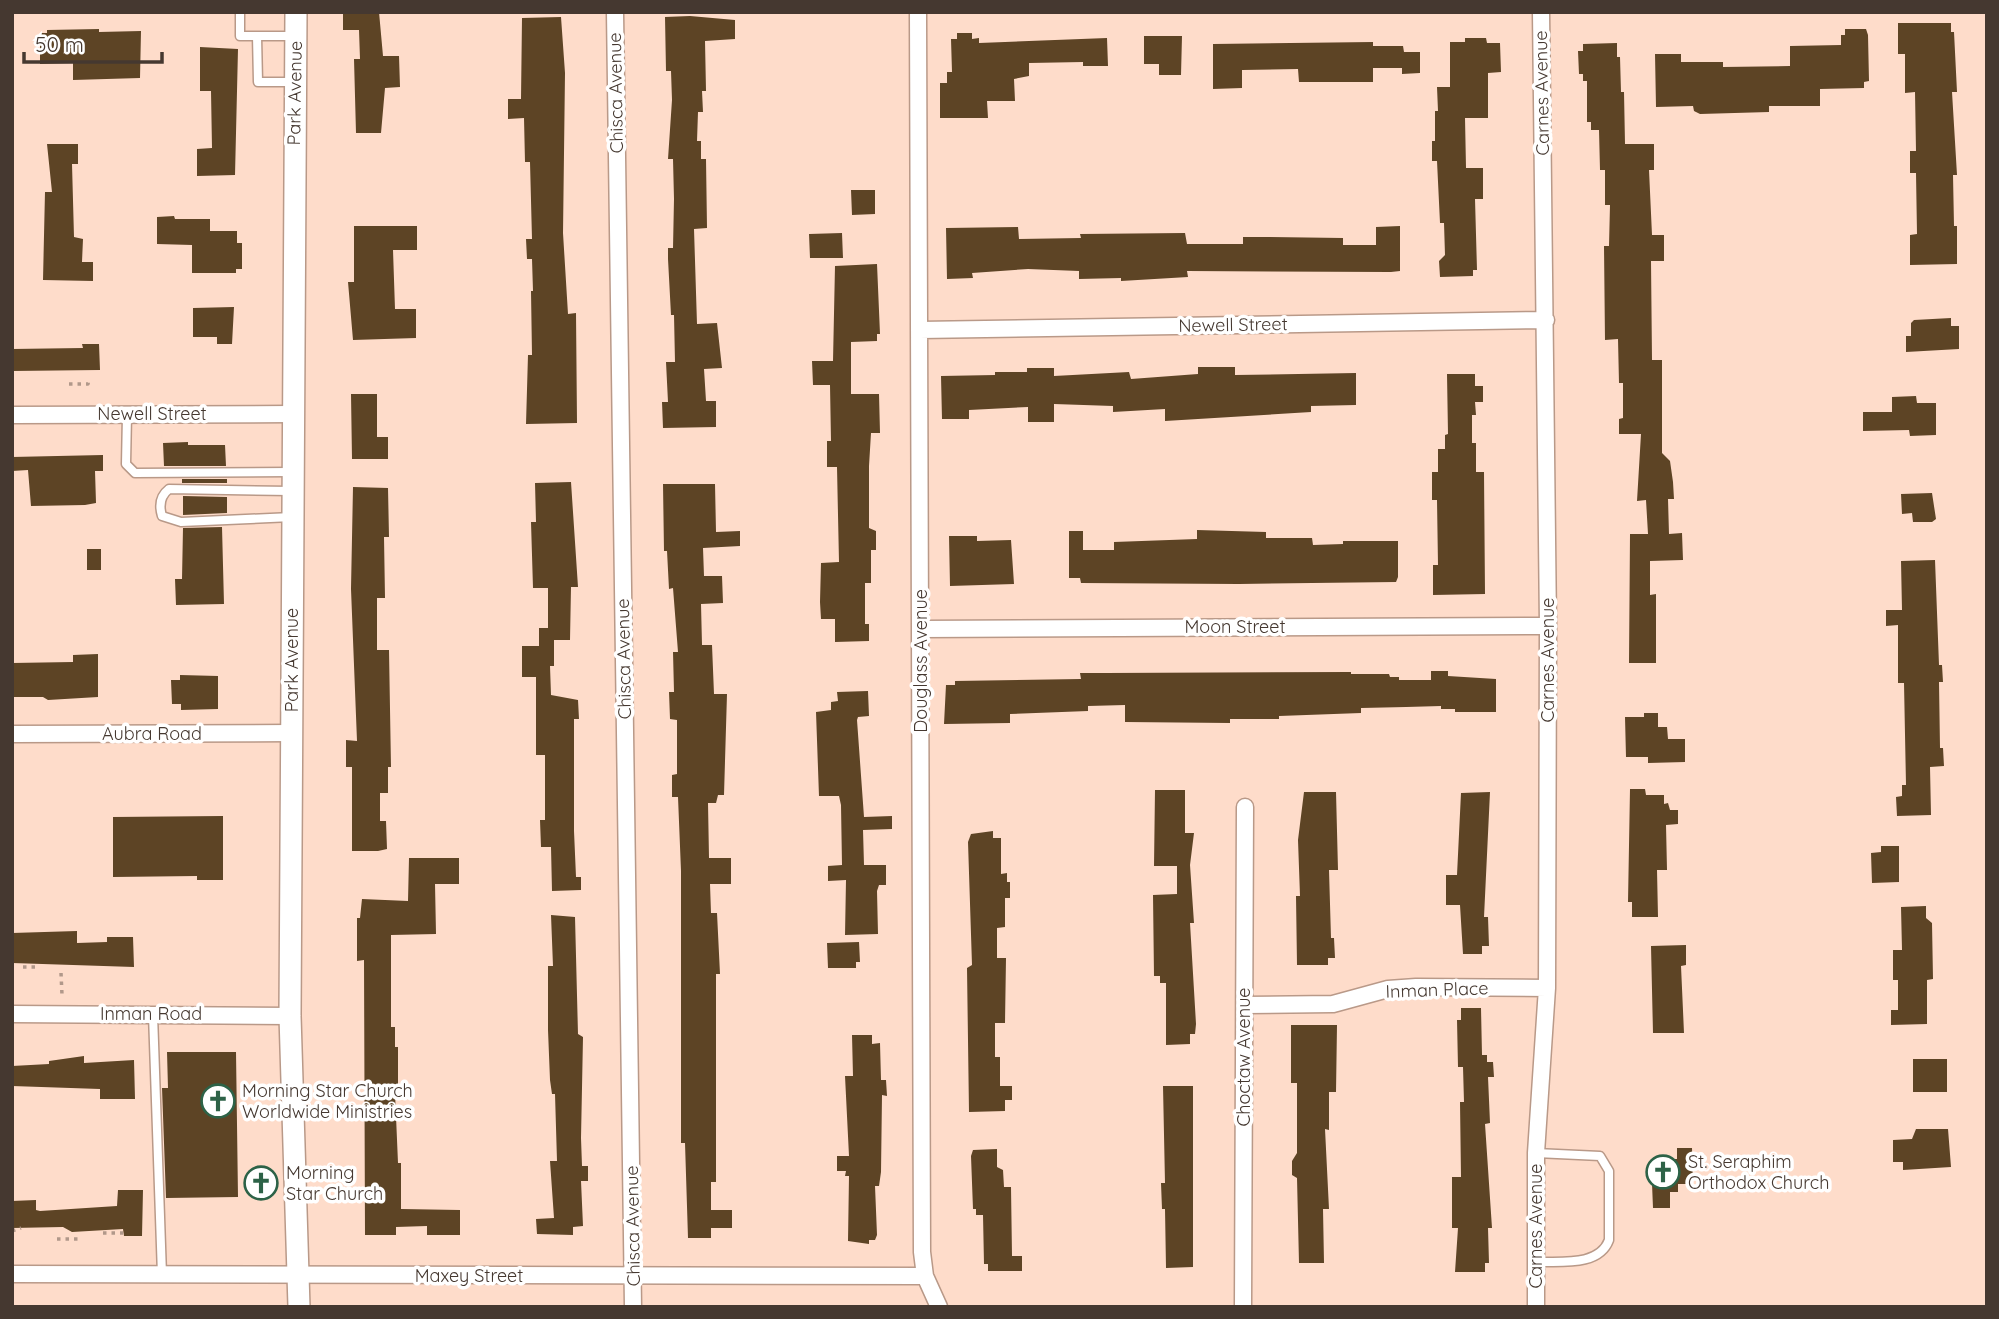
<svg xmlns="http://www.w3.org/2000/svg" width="1999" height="1319" viewBox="0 0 1999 1319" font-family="Quicksand,sans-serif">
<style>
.building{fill:#5d4425}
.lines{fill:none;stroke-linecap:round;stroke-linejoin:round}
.service-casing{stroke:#b99988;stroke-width:11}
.minor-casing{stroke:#b99988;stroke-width:19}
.secondary-casing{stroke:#b99988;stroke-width:24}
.path{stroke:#b1988a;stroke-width:3.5;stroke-dasharray:3.5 5;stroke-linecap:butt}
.service{stroke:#fff;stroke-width:8}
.minor{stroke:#fff;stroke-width:16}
.secondary{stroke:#fff;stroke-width:21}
.labels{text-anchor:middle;stroke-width:7;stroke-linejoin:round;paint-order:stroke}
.street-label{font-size:18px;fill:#453830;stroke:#fff}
.poi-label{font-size:18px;fill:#453830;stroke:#fff;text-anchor:start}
</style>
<rect width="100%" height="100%" fill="#fedcca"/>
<path class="building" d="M343,12H379L383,56H399L400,87L385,88L381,133H356L354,59H360L359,30H343Z
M690,16L735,20V39L705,41L706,91H702L703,112H698L697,141H701V159H706L707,228L694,229L697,324L717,323L722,368L704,369L706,401H716V427L663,428L662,402H668L666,362H675L674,315H671L668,259V248H673L674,199L673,159H668L672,100L671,71H666L665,17Z
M561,17L565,73L563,233L568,314L576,313L577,423L526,424L528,355H532L531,291H533L532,259H527L526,239H532L530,162H525L524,118L508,119V99H521L522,18Z
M1898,23H1951V32H1954L1957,92H1952L1957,175H1953L1954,226H1957V264L1910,265V235L1917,234L1916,173H1910V151H1916L1915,92L1905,93V54H1898Z
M99,29V32L141,31L140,78L73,80V63L40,64V33H47V30Z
M1845,29H1866L1868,35L1869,81L1864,82V88L1820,89V106H1769V112L1700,114L1694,111L1693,106L1656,107L1655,54H1681V62H1723V67L1790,66V46L1841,45V35H1845Z
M957,33H972V39L979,38V43L1107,38L1108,66H1083V62L1029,63V76L1014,79L1015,101H987L988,118H940V83H947V72H952L951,39H957Z
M1144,36H1182L1181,75H1159V64H1144Z
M1465,38H1486L1487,43H1500L1501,72L1488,73V118H1465L1466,168H1483V199H1475L1477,270H1473V276L1440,277L1439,261L1445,255L1444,223H1440L1437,161H1432V141H1435V111H1438L1437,87H1450V42H1465Z
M1373,42V46H1403L1404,52H1420V73L1402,74V68H1373V82H1299L1298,69L1242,70V88L1213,89V44Z
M1617,43V57H1620L1621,92H1624L1625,144H1654V170H1649L1652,235H1664V261H1651L1652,360H1662V453L1670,461L1673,482L1674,499H1668L1669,534L1682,533L1683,560L1650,561V595L1656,594V663H1629L1630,534H1648L1646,500L1637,501L1641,434H1619V419L1623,418V383H1619L1618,339L1605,340L1604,246H1609L1610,205H1605V170H1600L1599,130H1591V122H1587V81H1583V74H1579L1578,51H1583V44Z
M200,47L238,49L235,175L197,176V149L212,148L211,91H200Z
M47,144H78V164H72L74,237L83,239L82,262H93V281L43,280L45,192H52Z
M851,190H875V214L852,215Z
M174,216L175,219H210V231H237V243H242V269H236V273H192V245L157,244V217Z
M354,226H417V250H393L395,309H416V338L353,340L348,282H354Z
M1400,226V271L1391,272L1187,271L1188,277L1121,281V278L1079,279V271L1028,269L972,273L973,278L947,279L946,228L1018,227L1019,239L1081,238L1080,234L1185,233L1187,244H1243V237H1269L1343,238V245H1376V227Z
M842,233L843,258H810L809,234Z
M877,264L880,334H877V341L851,342V394H879L880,433H871L869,466V528L876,531V550H871V583H865V624H869V641L835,642V619H821L820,602L821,563L839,562L837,467H827V441H831L830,385H813L812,361H833L835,266Z
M234,307L232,344H217V337H193V308Z
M1951,318V326H1959V349L1906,352V336H1911V323L1914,320Z
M82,344H99L100,370L12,371V349L83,348Z
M1198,367H1235V375L1356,373V405L1311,406V412L1165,421V409L1113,412V406L1054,404V422H1028V407L969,410V419H942L941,376L995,375V372H1027V368H1054V376L1129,372L1131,379L1198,374Z
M1447,374H1475V386H1483V402H1475L1476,415H1472V443H1476V472H1484L1485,594L1433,595V565H1438L1437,500H1432V472H1438V449H1445V435L1448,434Z
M351,394H377V437H388V459H352Z
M1916,396L1917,403H1936V435L1910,436L1909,430L1863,431V412H1892V397Z
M188,442V445H225L226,466H164L163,443Z
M103,455V471H95L96,503L85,505L31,506L28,470L12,471V457Z
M182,479H227V483H182Z
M571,482L578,587H571L570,640H554V666H550L551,695L578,700L579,719H574V831L576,877H581V890L552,891L551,847H541L540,820H545V755H536V677H522V646H539V628H548V588H533L531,522H536L535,483Z
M663,484H715L716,532L740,531V546L703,548L704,576H722L723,603L701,604L702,645H712L714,694H727L724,795H718L716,803H708L709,858H731V884H710L711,913H717L720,974H716V1182H711V1210H732V1228H711V1238H688L685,1143H681V871L678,797H672V775L677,774V720L670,719L669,692H674L673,652H678L673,588L669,589L667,551H664Z
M353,487L388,488L389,537H384L385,598H377V650H389L391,767H388V793H380V821H386L387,849L378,851H352V767H346V740L357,741L351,589Z
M1932,493L1936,519L1932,522H1913L1912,513L1902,514L1901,494Z
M183,496L227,497V513L183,515Z
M222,527L224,604L176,605L175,579H182L183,528Z
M1197,530L1266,532V538H1312L1313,545L1343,544V541H1398V577L1396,582L1239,584L1081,583L1080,578H1069V531H1083V550H1114V542L1197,539Z
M949,536H977V541L1011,540L1014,584L950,586Z
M87,549H101V570H87Z
M1935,560L1939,665H1942L1943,682H1939L1940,748H1943L1944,766L1930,767L1931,815L1897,816L1896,797L1902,796V785H1906L1904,683H1898V625L1886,626V610H1902L1901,561Z
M98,654V697L48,700L43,697H12V663L73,662V655Z
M1431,671H1448V676L1496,679V712H1455V709H1441V706L1406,707L1361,708V713L1279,716V719H1230V723L1125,722V705L1088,706V711L1010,714V723L944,724L946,685H955V681L1081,679L1080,673H1106L1351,672V674H1389L1390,677H1399V680H1431Z
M180,675L218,676V709L181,710V704H172L171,680H180Z
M868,691L869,716L858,717L857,720L864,817L892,816V829L863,830L864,865H886V885H879L877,891L878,934L845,935L846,880L828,881V866L842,865L841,805L839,796H819L816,712L831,710V702L838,701L837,692Z
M1644,713H1658V727H1667L1668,739H1685V762L1648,763V757H1626L1625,717H1644Z
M1630,789H1645L1646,795H1664V804L1668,803L1670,810H1678V824L1666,825L1667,870H1657L1658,917H1632V902H1628Z
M1155,790H1185V833H1194L1190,865L1194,923H1190L1196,1024L1195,1034H1190V1044L1166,1045V983H1160V976H1154L1153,895L1177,894V866H1154Z
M1304,792H1336L1338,870H1329L1331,938H1334L1335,958H1328V965H1297L1296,896H1300L1298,840Z
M1490,792L1484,917H1488L1489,946H1482V954H1463L1460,905H1446V875H1457L1461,793Z
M223,816V880H197V876L113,877V817Z
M993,831V838H1001V874L1007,873V882H1010V898H1005V927L997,928V958H1006L1005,1023H995V1057H1000V1086H1012V1100H1005V1111L969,1112L967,968L972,965L968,842L971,834Z
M1881,846H1899V882L1872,883L1871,853L1881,852Z
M409,858H459V884H435L436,934L391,935V1027H395V1047H398V1092L395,1093L398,1163H401V1209L460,1210V1235H427V1226L396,1227V1235H365L364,960L357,961V918H360L362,899L408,901Z
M1926,906V918L1932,923L1933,979L1927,980V1024L1891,1025V1010H1898V980H1893V950H1902L1901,907Z
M551,915L575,917L578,1034L583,1037L581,1138L582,1166H588V1181H581L583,1226L573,1227V1235L537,1234L536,1219L554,1218L550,1161H557L555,1094H552L550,1080L548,1030V966H553Z
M77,931V943L107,942V937H133L134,967L12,963V933Z
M859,942L860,962H856V968H828L827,943Z
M1686,945V965L1681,966L1684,1033H1653L1651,946Z
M1461,1008H1481L1482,1055H1487V1062H1493L1494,1077H1488L1490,1123L1485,1124L1492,1228H1488L1489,1263H1485V1272H1455L1458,1228H1452V1177H1461L1460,1102H1464L1463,1067H1458L1457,1020H1461Z
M1291,1025H1337L1336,1092H1329V1130L1325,1129L1329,1209H1323L1324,1263H1299L1297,1178L1292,1175V1161L1297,1153V1083H1291Z
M852,1035H872V1044L880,1043L881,1080H886L887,1096L882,1095L881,1172L879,1186H875L877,1235L875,1240H869V1244L848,1241L849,1176H845L846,1171H837V1156H849L845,1076H853Z
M167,1052H236L238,1197L166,1198L162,1088H168Z
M84,1056V1063L134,1060L135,1099H100V1089L12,1086V1066L49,1064V1061Z
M1913,1059H1947V1092H1913Z
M1163,1086H1193V1267L1166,1268L1165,1209H1162L1161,1183H1165Z
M1916,1129H1948L1951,1167L1903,1170V1162H1893V1140L1912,1139Z
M1677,1148H1692L1693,1184H1678V1192H1670V1208H1653L1651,1159H1677Z
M997,1149V1167L1003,1170L1004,1187H1011L1012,1256H1022V1271H988V1264H984L983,1215H976V1209H973L971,1156L973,1150Z
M118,1190H143L142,1236H124L123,1229L72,1232L63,1227L12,1228V1201L36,1200V1210L40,1211L117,1206Z"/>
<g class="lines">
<defs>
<path id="service" d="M240,12V36H294
M257,36L258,82H295
M127,415L126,464L135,473L291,472
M291,491L169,489C160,496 159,506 162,516L181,522L292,517
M153,1014L162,1275
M1536,1262C1560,1261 1599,1267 1609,1240V1171L1600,1156L1536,1153"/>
<path id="minor" d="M615,12L633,1307
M918,12L922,1252L925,1276L939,1307
M920,330L1546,320
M12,415L292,414
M921,629L1548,626
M12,734L292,733
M1245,1005L1333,1004L1388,989L1416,987L1547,988
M12,1014L290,1016
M12,1274L925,1276
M1243,1307L1245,807
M1536,1307V1153L1547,988L1548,626L1541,12"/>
<path id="secondary" d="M296,12L290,1016L299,1307"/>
</defs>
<use href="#service" class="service-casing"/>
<use href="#minor" class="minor-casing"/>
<use href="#secondary" class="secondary-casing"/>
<path class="path" d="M69,384H88L89,379
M23,967H38
M61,973L62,995
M12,1231L21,1228
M103,1233H123
M57,1239H78"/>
<use href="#service" class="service"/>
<use href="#minor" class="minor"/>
<use href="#secondary" class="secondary"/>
</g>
<defs>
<symbol id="church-ring" viewBox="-11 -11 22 22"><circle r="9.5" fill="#fff" stroke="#2d6247" stroke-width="1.5"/><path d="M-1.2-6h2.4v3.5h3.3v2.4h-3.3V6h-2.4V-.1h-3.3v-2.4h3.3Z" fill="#2d6247"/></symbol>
</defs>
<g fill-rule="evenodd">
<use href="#church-ring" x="199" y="1082" width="38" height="38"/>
<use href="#church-ring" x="1644" y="1153" width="38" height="38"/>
<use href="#church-ring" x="242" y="1164" width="38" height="38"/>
</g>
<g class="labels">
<g class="street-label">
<text transform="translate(295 93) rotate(-89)" y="6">Park Avenue</text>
<text transform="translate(616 93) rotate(-91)" y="6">Chisca Avenue</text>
<text transform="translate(1542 93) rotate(-91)" y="6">Carnes Avenue</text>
<text transform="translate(1233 325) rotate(-1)" y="6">Newell Street</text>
<text x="152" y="420">Newell Street</text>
<text x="1235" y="633">Moon Street</text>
<text transform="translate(624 659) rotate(-91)" y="6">Chisca Avenue</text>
<text transform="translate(292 660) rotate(-90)" y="6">Park Avenue</text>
<text transform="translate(1548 660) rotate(-90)" y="6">Carnes Avenue</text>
<text transform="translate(921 661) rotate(-90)" y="6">Douglass Avenue</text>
<text x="152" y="740">Aubra Road</text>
<text transform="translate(1437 990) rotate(-2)" y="6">Inman Place</text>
<text x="151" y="1020">Inman Road</text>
<text transform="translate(1244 1057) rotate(-90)" y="6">Choctaw Avenue</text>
<text transform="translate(633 1226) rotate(-91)" y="6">Chisca Avenue</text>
<text transform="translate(1536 1226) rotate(-90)" y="6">Carnes Avenue</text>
<text x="469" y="1282">Maxey Street</text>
</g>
<g class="poi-label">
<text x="242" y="1097">Morning Star Church<tspan x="242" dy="21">Worldwide Ministries</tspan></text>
<text x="1688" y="1168">St. Seraphim<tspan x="1688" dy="21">Orthodox Church</tspan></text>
<text x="286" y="1179">Morning<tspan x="286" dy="21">Star Church</tspan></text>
</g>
</g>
<rect width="1999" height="1319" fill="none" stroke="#453830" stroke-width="28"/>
<path d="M24 52v10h138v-10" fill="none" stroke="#453830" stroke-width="3.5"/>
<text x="35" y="52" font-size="21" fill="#453830" stroke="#ffffff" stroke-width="5" paint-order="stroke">50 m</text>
</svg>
